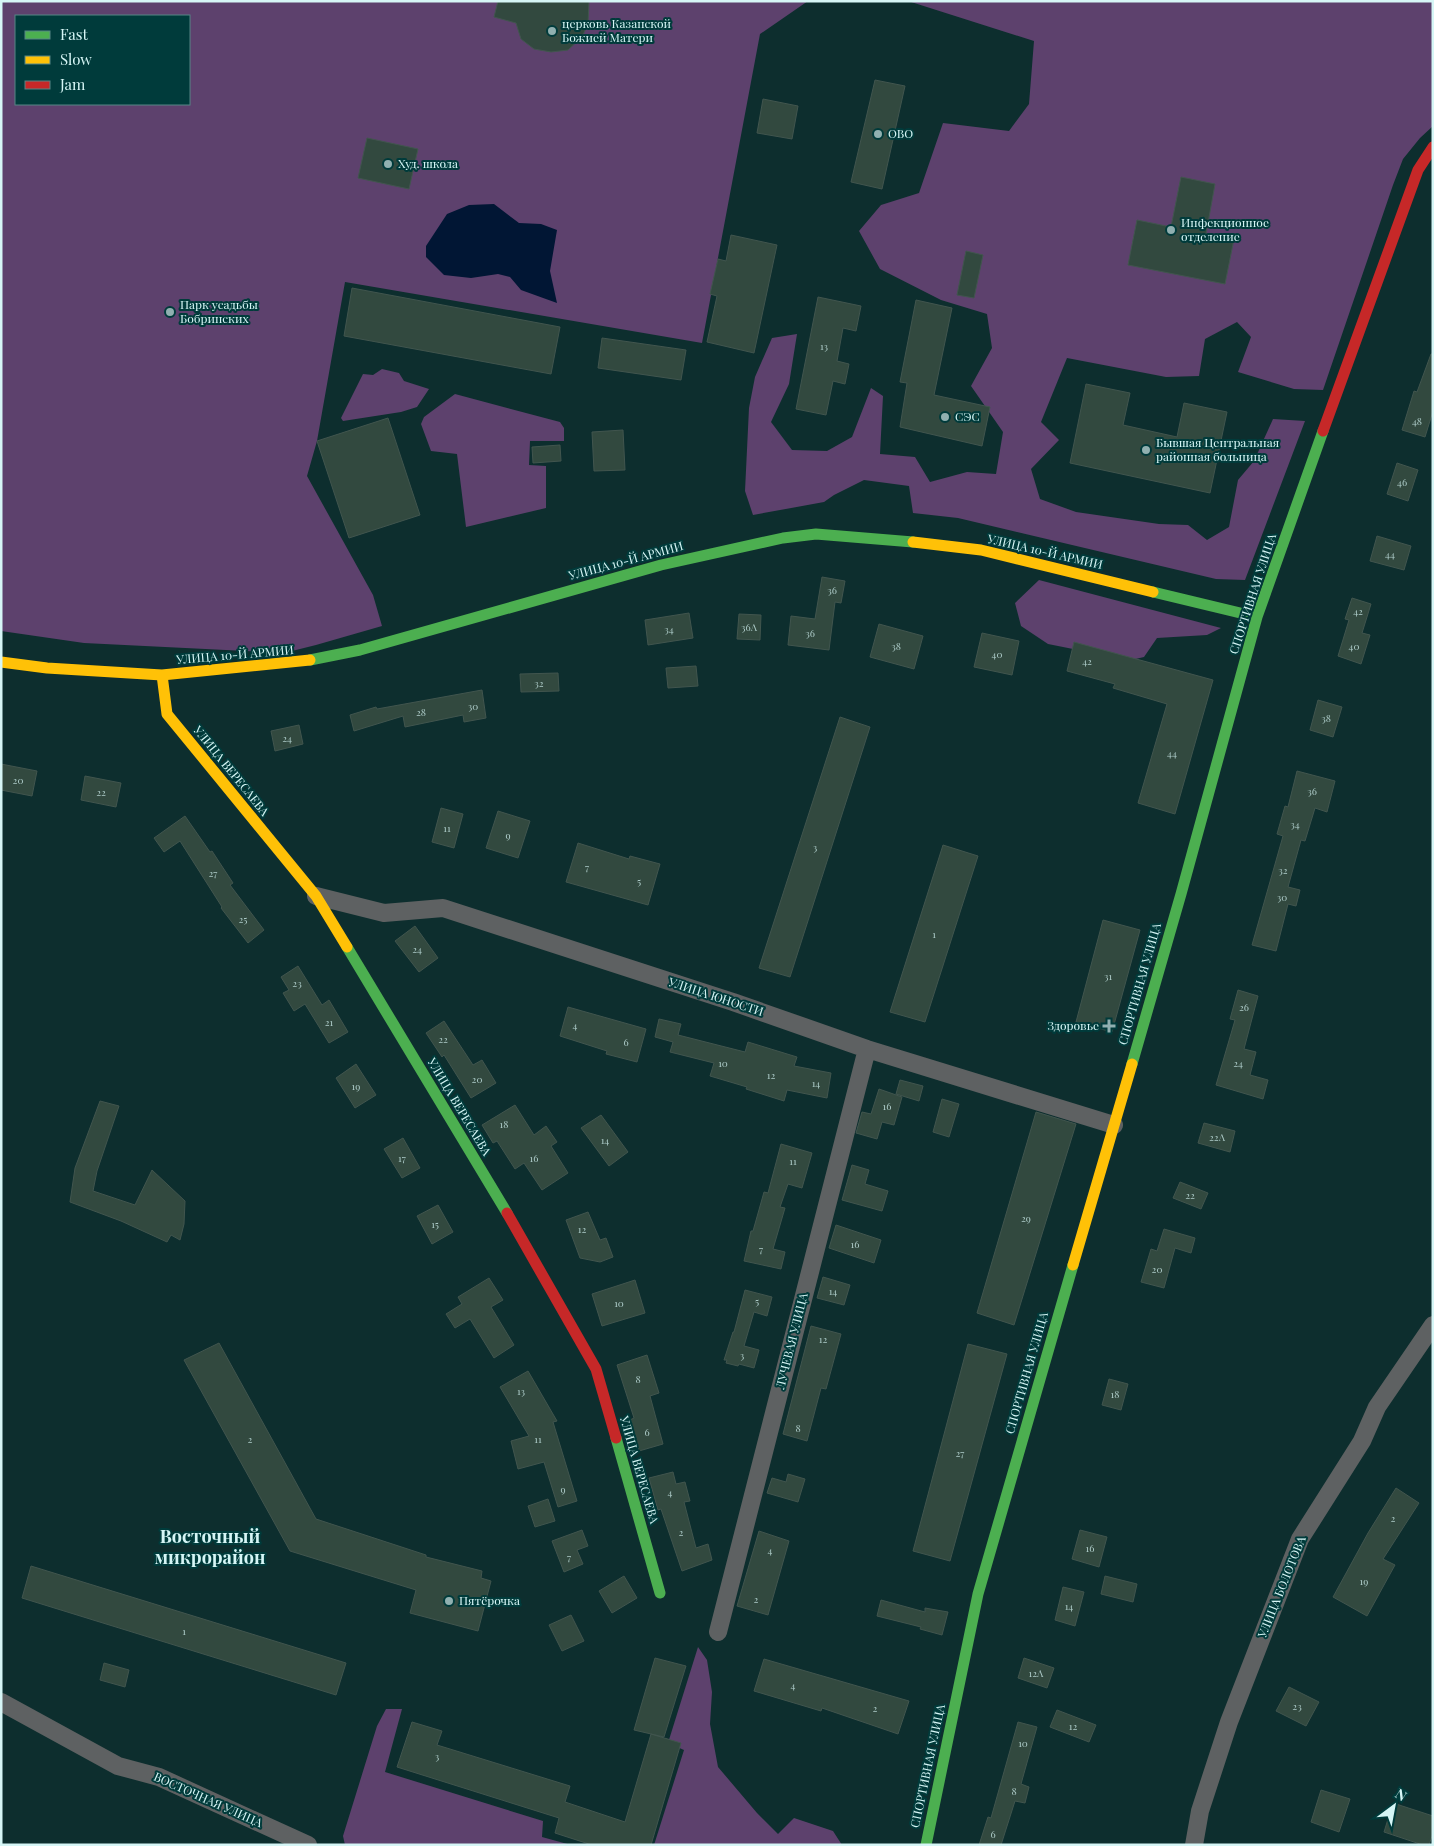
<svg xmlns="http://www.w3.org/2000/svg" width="1434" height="1846" viewBox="0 0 1434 1846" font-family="'Playfair Display',serif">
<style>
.green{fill:#5d416d;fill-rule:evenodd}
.water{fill:#011634}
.building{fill:#32493f;stroke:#41554e}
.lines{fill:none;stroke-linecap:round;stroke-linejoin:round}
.street{stroke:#5e6162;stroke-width:18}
.fast{stroke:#4caf50;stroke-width:11}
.slow{stroke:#ffc107;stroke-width:11}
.jam{stroke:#c62828;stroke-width:11}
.poi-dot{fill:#90b0b0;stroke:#003b3b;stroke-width:2}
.labels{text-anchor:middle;stroke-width:4;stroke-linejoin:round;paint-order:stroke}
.number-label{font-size:10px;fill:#adcbc8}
.poi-label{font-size:12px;fill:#d6f6f6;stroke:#003b3b;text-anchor:start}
.street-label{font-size:12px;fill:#d6f6f6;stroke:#003b3b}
.district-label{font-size:18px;font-weight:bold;fill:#d6f6f6;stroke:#003b3b}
</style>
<rect width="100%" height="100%" fill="#0d2e2e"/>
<path class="green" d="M1,1H808L760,34L702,343L345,282L317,441L307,476L373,595L382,626L316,645L284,653L84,643L1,631ZM16,16H189V104H16Z
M908,1H1433V126L1420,138L1403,159L1393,185L1323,390L1294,389L1238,372L1251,337L1237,322L1205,339L1199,376L1166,377L1067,358L1041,422L1059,440L1031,469L1040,499L1076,512L1159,524L1188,525L1207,540L1229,527L1238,480L1254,461L1273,419L1305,421L1245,580L1216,579L958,518L913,513L909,486L864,480L834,495L824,502L753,515L745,491L749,408L755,377L772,338L797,334L789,384L771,422L792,450L827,451L852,437L871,388L883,396L880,454L915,457L930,482L967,472L996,474L1003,432L971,386L992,348L987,314L941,300L880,269L859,231L881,205L919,193L943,123L1009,131L1029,104L1034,41Z
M382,369L399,373L404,381L429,389L417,407L401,412L343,421L341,418L363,374L373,375Z
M455,394L560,422L564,428V441H530L529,465L546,466V508L466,527L457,454L431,451L421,424L424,417Z
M1039,580L1221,628L1207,635L1157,638L1144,657L1114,664L1073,649L1048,644L1021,626L1015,603Z
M698,1647L707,1660L712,1692L710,1724L718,1767L757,1813L778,1834L794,1818L833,1831L842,1845H654L684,1750L668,1743Z
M386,1709H402L385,1772L543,1821L542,1837L571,1845H345L343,1836L377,1726Z"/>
<path class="water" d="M494,204L519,223L541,224L557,230L550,271L557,303L521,290L510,277L498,274L471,278L444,275L426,257V246L447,214L469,205Z"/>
<path class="building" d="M498,1H589L588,24L582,37L568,50L551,52L534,49L521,39L516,23L494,17Z
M875,80L905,86L882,189L851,182Z
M763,99L798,106L792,139L757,133Z
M367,138L418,149L409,189L358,178Z
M1181,177L1215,184L1206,234L1234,239L1225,284L1128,265L1137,220L1171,227Z
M731,235L777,245L754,353L707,342L717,296L710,294L718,259L726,261Z
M966,251L983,255L974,298L957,295Z
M352,288L560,327L551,374L344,336Z
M818,297L861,306L856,331L843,328L837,361L849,364L845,384L833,381L826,415L796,409Z
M916,300L952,308L934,395L990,407L982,446L900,427L907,383L900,382Z
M602,338L686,350L681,380L598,368Z
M1431,354H1433V411L1425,437L1402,430L1414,391L1417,392Z
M1086,384L1130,393L1123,425L1177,437L1184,403L1227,412L1210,493L1070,463Z
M388,418L420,515L349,538L317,441Z
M623,430L625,470L594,471L592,432Z
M560,445L561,461L533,463L532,447Z
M1397,463L1418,470L1408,501L1387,494Z
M1377,536L1411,546L1404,570L1370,561Z
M822,577L845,581L841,603L835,602L829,650L788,645L791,616L815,619Z
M1352,598L1371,604L1362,633L1370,635L1361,664L1338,656L1349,620L1345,619Z
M689,613L693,638L648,645L645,620Z
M739,614L761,615L760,640L737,639Z
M879,624L923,636L914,669L870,657Z
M982,633L1019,641L1012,675L974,667Z
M1074,642L1213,680L1175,814L1138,803L1167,704L1113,688L1115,684L1067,671Z
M696,666L698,686L668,688L666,668Z
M558,673L559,691L521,692L520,674Z
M482,690L486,718L464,722L463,715L405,727L403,716L354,731L350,715L376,707L377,709Z
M1318,700L1342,707L1333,737L1310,730Z
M840,717L870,727L790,977L759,968Z
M299,725L303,744L275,751L271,731Z
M1,764L37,771L32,796L1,790Z
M1297,771L1335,781L1327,812L1315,808L1305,841L1301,840L1288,887L1300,890L1296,906L1288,904L1276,951L1252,945L1283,836L1277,834L1285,806L1288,807Z
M85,776L121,783L116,807L81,800Z
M441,808L463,814L454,848L432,842Z
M498,811L530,821L518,858L486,848Z
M185,816L210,852L212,851L233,883L230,885L264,930L248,943L221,908L222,907L180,841L164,852L154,838Z
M578,843L629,859L630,856L660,864L648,905L566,882Z
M943,845L978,856L925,1022L890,1012Z
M1103,920L1140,930L1112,1032L1076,1022Z
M415,926L438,958L419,972L395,941Z
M298,966L322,1005L329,1000L348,1032L329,1043L305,1004L294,1011L283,993L289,990L281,977Z
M1238,990L1258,996L1244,1049L1256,1052L1250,1075L1268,1080L1263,1099L1216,1085L1235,1020L1230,1019Z
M568,1007L646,1029L637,1062L606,1054L607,1051L560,1036Z
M659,1019L681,1024L678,1035L745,1052L748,1042L797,1057L794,1066L831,1073L827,1098L787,1090L784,1101L746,1089L747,1087L710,1076L714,1063L670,1052L673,1042L655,1037Z
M444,1021L473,1065L482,1060L496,1083L471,1098L444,1055L442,1057L426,1033Z
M356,1064L376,1095L355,1108L336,1078Z
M900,1080L923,1086L919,1101L896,1094Z
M879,1089L902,1097L894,1125L882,1122L877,1139L856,1133L862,1112L871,1114Z
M942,1099L959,1104L949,1137L933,1132Z
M100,1101L119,1106L97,1171L93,1191L135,1205L152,1170L185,1201L184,1224L180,1240L171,1235L167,1242L121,1221L70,1202L75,1168Z
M515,1105L534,1135L546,1126L557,1142L551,1146L568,1173L542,1190L524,1163L515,1169L497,1141L493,1143L482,1125Z
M1036,1112L1076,1124L1014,1325L977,1313Z
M601,1115L628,1152L609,1166L581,1128Z
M1204,1123L1235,1131L1230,1152L1198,1143Z
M403,1138L420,1168L402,1178L384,1149Z
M781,1144L812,1153L802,1188L788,1184L780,1207L785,1208L773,1249L785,1252L781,1269L744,1261L751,1231H753L764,1192L768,1193Z
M852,1165L869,1170L865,1184L888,1191L882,1211L842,1200Z
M1180,1182L1208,1193L1201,1209L1173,1198Z
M438,1205L453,1232L432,1244L417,1216Z
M588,1212L600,1240L606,1238L613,1257L600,1262L580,1258L566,1220Z
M836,1225L881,1240L874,1263L829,1248Z
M1164,1229L1195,1238L1191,1253L1175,1248L1164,1288L1141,1282L1151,1249L1157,1251Z
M823,1277L850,1285L844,1305L817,1298Z
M489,1278L503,1300L491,1307L514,1345L494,1358L470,1319L455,1328L446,1314L462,1304L458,1297Z
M635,1280L645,1313L602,1326L592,1294Z
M745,1290L772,1297L767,1316L754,1312L744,1346L759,1350L754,1368L739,1364L738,1366L726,1363L727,1360H724L733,1332H734Z
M811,1326L841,1334L826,1389L821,1388L807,1441L783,1434Z
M219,1343L316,1519L426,1555V1557L482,1571L481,1578L491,1581L478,1631L410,1613L416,1590L290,1551L184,1360Z
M968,1344L1007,1354L950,1561L913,1551Z
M647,1355L659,1393L650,1396L663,1444L639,1451L630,1420L634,1418L617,1365Z
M528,1371L557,1421L553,1422L577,1501L558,1507L544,1462L518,1469L511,1441L529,1436L500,1387Z
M1109,1379L1128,1384L1121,1410L1102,1405Z
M673,1472L676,1484L685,1482L690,1501L684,1502L696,1548L708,1544L712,1560L682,1571L661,1509L658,1510L649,1478Z
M788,1474L805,1479L798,1502L767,1493L772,1478L786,1482Z
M1396,1488L1419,1503L1383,1559L1395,1565L1367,1616L1333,1597L1368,1533Z
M548,1499L555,1521L535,1527L528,1506Z
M582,1530L588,1546L577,1550L583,1564L564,1572L552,1541Z
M1080,1530L1107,1537L1099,1567L1072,1559Z
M759,1531L789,1541L768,1615L737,1606Z
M31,1566L346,1663L336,1695L22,1598Z
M624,1576L637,1598L612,1613L599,1591Z
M1105,1576L1137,1584L1133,1602L1101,1594Z
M1063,1587L1084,1592L1075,1626L1055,1620Z
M881,1600L925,1612V1608L948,1612L942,1635L920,1629L921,1627L877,1616Z
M571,1615L584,1641L562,1651L549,1625Z
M655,1658L686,1666L664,1737L634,1730Z
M1024,1658L1054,1668L1047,1688L1018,1678Z
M764,1659L909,1701L898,1734L822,1708L821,1711L754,1691Z
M104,1663L129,1670L125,1687L100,1680Z
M1289,1687L1319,1702L1306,1726L1276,1711Z
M1057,1710L1096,1725L1089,1742L1050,1727Z
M412,1722L442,1731L437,1745L570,1786L565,1802L625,1822L651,1734L681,1743L651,1845H592L555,1833L559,1818L397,1767Z
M1018,1722L1037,1727L1021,1784L1029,1787L1025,1803L1015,1801L1001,1845H979L988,1817L991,1818Z
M1321,1790L1350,1799L1339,1832L1311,1822Z
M1393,1803L1433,1816V1833L1429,1845H1423L1384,1832Z"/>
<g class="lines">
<path class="street" d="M316,896L384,913L443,908L733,1002L867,1049L1114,1125
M718,1632L867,1049
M1,1702L118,1766L159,1777L308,1845
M1194,1845L1200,1811L1229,1722L1300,1539L1362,1441L1377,1407L1433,1325"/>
<path class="fast" d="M1153,592L1257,617
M310,660L360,650L661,565L783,538L816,534L913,542
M347,947L507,1213
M1132,1064L1181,894L1257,617L1323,431
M616,1438L660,1593
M926,1845L978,1594L1073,1265"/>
<path class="slow" d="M913,542L981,550L1153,592
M1,662L47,668L162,675L310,660
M162,675L167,714L316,896L347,947
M1073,1265L1132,1064"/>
<path class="jam" d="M1323,431L1418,170L1433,147
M507,1213L596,1369L616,1438"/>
</g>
<g class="poi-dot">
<circle cx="552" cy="31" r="5"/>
<circle cx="878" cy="134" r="5"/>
<circle cx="388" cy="164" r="5"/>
<circle cx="1171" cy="230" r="5"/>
<circle cx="170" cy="312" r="5"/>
<circle cx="945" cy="417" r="5"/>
<circle cx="1146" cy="450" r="5"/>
<path d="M1106.5 1018.5h5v5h5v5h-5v5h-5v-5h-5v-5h5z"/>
<circle cx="449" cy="1601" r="5"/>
</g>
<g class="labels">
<g class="number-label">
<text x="824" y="350">13</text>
<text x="1417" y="425">48</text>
<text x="1402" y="486">46</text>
<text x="1390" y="558">44</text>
<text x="832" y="594">36</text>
<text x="1358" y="615">42</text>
<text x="749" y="631">36А</text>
<text x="669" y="633">34</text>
<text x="810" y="637">36</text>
<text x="896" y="650">38</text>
<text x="1354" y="650">40</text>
<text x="997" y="658">40</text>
<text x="1087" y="665">42</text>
<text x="539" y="687">32</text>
<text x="473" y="710">30</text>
<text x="421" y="716">28</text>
<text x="1326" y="722">38</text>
<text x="287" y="742">24</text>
<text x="1172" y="757">44</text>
<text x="18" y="784">20</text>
<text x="1312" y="795">36</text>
<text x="101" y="796">22</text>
<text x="1295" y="828">34</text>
<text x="447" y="832">11</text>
<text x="508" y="839">9</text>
<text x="815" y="851">3</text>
<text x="587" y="871">7</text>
<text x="1283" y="874">32</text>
<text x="213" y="877">27</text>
<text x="639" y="885">5</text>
<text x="1282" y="901">30</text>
<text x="243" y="923">25</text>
<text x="934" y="938">1</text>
<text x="417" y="953">24</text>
<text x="1108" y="980">31</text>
<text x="297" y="987">23</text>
<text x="1244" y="1011">26</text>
<text x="329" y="1026">21</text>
<text x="575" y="1029">4</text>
<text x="443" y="1043">22</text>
<text x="626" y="1046">6</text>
<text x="723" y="1067">10</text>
<text x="1238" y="1067">24</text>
<text x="771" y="1079">12</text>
<text x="477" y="1083">20</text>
<text x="816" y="1087">14</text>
<text x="356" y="1090">19</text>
<text x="887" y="1110">16</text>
<text x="504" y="1128">18</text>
<text x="1217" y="1141">22А</text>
<text x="605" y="1144">14</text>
<text x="402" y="1162">17</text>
<text x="534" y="1162">16</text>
<text x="793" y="1165">11</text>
<text x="1190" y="1199">22</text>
<text x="1026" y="1222">29</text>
<text x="435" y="1228">15</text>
<text x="582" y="1233">12</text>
<text x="855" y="1248">16</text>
<text x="761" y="1253">7</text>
<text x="1157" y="1273">20</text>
<text x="833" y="1295">14</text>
<text x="757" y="1305">5</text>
<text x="619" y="1307">10</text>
<text x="823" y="1343">12</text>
<text x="742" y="1359">3</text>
<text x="638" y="1383">8</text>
<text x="521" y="1395">13</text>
<text x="1115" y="1398">18</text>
<text x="798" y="1432">8</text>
<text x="647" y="1436">6</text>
<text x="250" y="1443">2</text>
<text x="538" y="1443">11</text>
<text x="960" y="1457">27</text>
<text x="563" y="1493">9</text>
<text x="670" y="1496">4</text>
<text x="1393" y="1522">2</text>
<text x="681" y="1536">2</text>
<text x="1090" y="1552">16</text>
<text x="770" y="1554">4</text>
<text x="569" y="1561">7</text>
<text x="1364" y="1585">19</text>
<text x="756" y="1603">2</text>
<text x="1069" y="1610">14</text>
<text x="184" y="1635">1</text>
<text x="1036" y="1677">12А</text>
<text x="793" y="1689">4</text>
<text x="1297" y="1710">23</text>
<text x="875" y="1712">2</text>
<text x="1073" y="1730">12</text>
<text x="1023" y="1747">10</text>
<text x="437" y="1760">3</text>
<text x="1014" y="1795">8</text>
<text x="993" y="1838">6</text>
</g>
<g class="poi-label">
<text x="562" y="28">церковь Казанской<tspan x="562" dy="14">Божией Матери</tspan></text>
<text x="888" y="138">ОВО</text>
<text x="398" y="168">Худ. школа</text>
<text x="1181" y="227">Инфекционное<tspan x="1181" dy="14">отделение</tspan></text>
<text x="180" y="309">Парк усадьбы<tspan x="180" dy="14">Бобринских</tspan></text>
<text x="955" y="421">СЭС</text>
<text x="1156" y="447">Бывшая Центральная<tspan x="1156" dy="14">районная больница</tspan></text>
<text x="1099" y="1030" text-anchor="end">Здоровье</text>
<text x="459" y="1605">Пятёрочка</text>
</g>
<g class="street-label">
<text transform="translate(1045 552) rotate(13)" y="4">УЛИЦА 10-Й АРМИИ</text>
<text transform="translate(626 561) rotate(-15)" y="4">УЛИЦА 10-Й АРМИИ</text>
<text transform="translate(1253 594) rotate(-72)" y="4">СПОРТИВНАЯ УЛИЦА</text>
<text transform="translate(235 655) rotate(-5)" y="4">УЛИЦА 10-Й АРМИИ</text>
<text transform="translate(231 771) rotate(51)" y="4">УЛИЦА ВЕРЕСАЕВА</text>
<text transform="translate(1140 984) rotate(-74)" y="4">СПОРТИВНАЯ УЛИЦА</text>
<text transform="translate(716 997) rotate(18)" y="4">УЛИЦА ЮНОСТИ</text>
<text transform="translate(459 1107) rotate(59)" y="4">УЛИЦА ВЕРЕСАЕВА</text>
<text transform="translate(792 1341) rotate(-76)" y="4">ЛУЧЕВАЯ УЛИЦА</text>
<text transform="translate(1027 1373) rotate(-74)" y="4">СПОРТИВНАЯ УЛИЦА</text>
<text transform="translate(639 1470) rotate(74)" y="4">УЛИЦА ВЕРЕСАЕВА</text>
<text transform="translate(1282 1587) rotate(-68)" y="4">УЛИЦА БОЛОТОВА</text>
<text transform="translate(928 1766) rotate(-78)" y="4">СПОРТИВНАЯ УЛИЦА</text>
<text transform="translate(208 1800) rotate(24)" y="4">ВОСТОЧНАЯ УЛИЦА</text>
</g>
<g class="district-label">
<text x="210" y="1543">Восточный<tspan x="210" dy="21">микрорайон</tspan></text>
</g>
</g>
<rect width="1434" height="1846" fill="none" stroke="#d6f6f6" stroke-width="5"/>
<rect x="15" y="15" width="175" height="90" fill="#003b3b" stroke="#568686"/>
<rect x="25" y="31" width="25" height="8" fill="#4caf50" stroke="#568686"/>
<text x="60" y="40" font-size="15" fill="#d6f6f6">Fast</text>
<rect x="25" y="56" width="25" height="8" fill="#ffc107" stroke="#568686"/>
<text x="60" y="65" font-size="15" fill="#d6f6f6">Slow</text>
<rect x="25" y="81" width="25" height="8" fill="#c62828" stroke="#568686"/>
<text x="60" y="90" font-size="15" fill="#d6f6f6">Jam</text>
<g transform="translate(1394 1806) rotate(32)" stroke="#003b3b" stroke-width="4" paint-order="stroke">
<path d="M0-4L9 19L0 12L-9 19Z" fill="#d6f6f6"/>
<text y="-8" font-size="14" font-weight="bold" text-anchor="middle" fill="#d6f6f6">N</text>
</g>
</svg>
